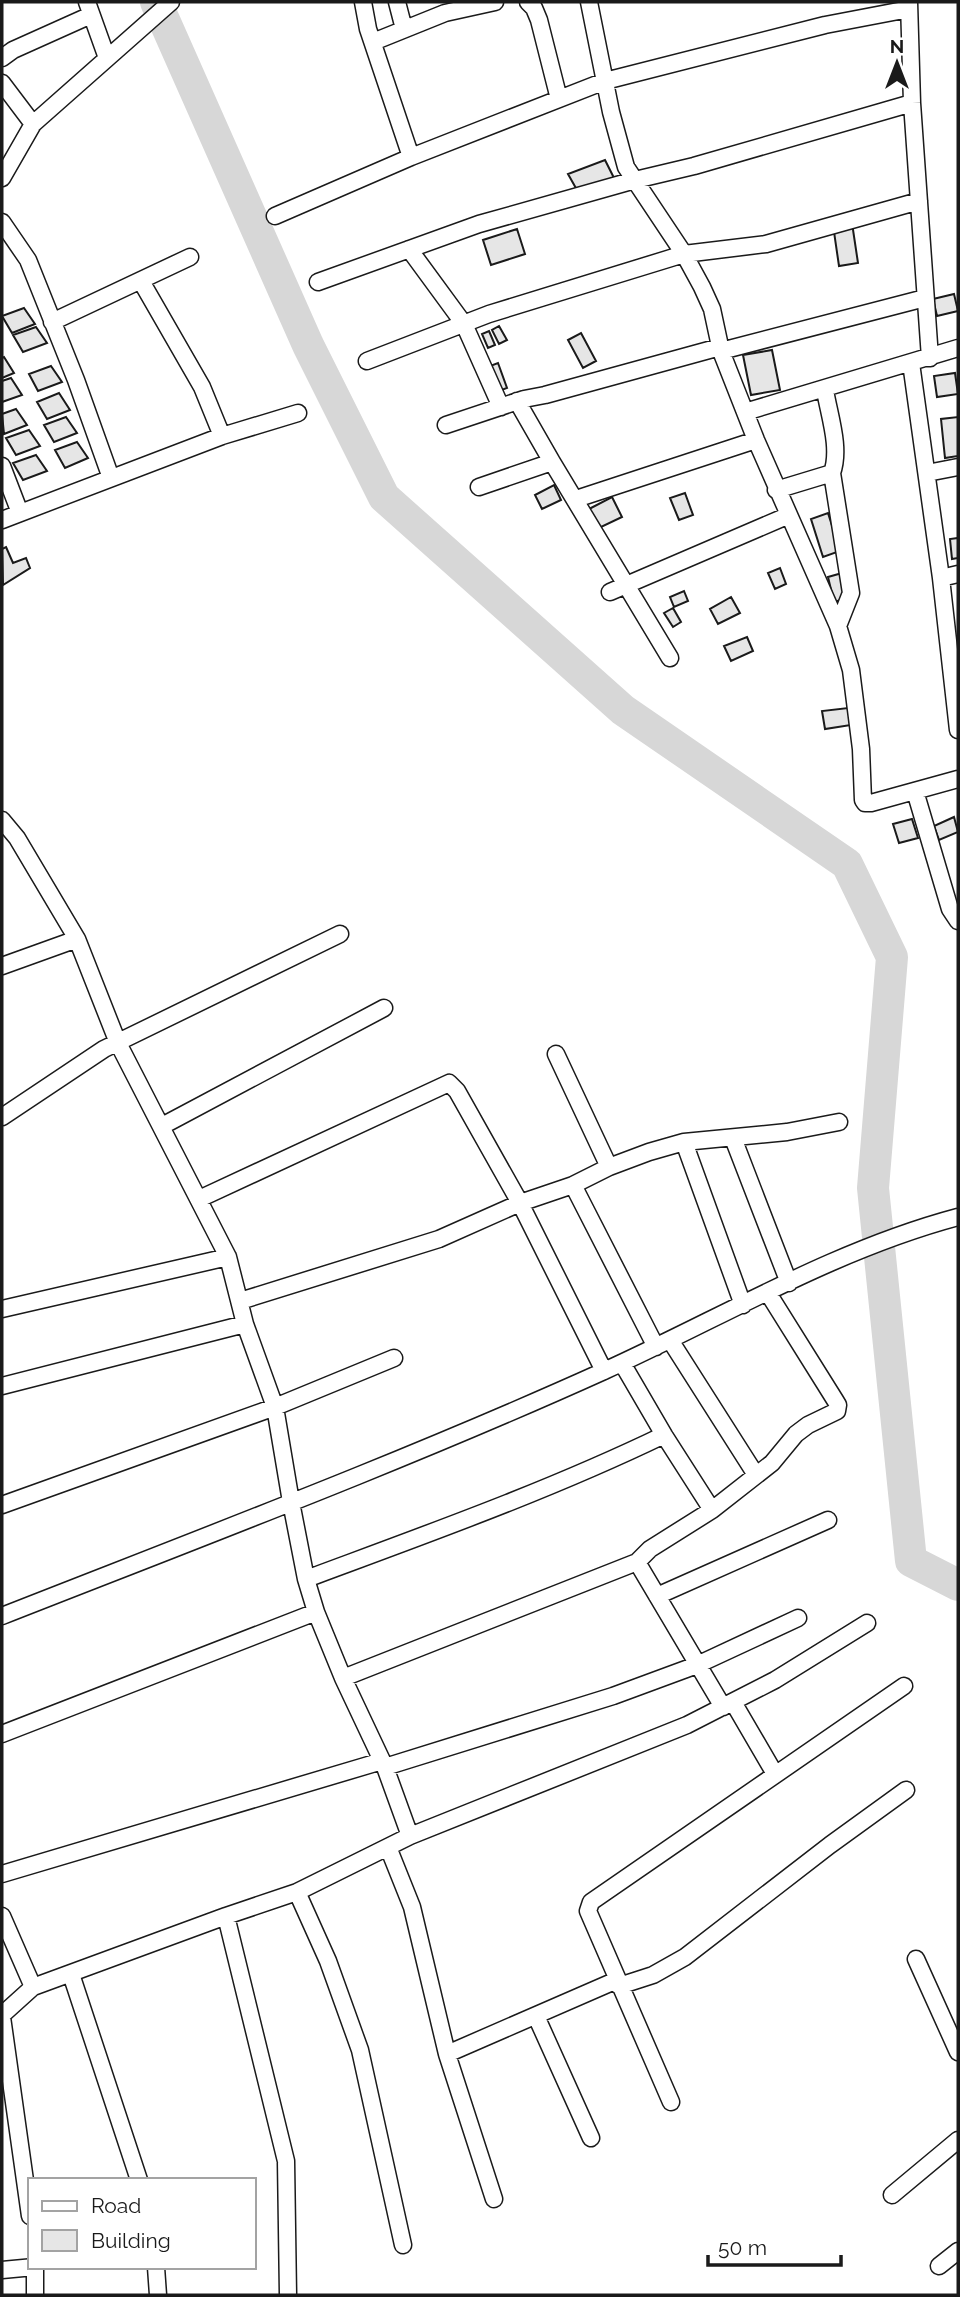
<svg xmlns="http://www.w3.org/2000/svg" width="960" height="2297" viewBox="0 0 960 2297" font-family="Raleway,sans-serif">
<style>
.lines{fill:none;stroke-linecap:round;stroke-linejoin:round}
.river{stroke:#d7d7d7;stroke-width:32}
.building{fill:#e6e6e6;stroke:#1a1a1a;stroke-width:2}
.street-casing{stroke:#1a1a1a;stroke-width:19}
.street{stroke:#fff;stroke-width:16}
</style>
<rect width="100%" height="100%" fill="#fff"/>
<g class="lines">
<path class="river" d="M156,2L308,345L384,497L623,710L847,864L892,957L873,1188L911,1561L958,1585"/>
</g>
<path class="building" d="M605,160L614,178L577,190L568,174Z
M852,223L858,263L839,266L833,225Z
M517,229L525,254L491,265L483,240Z
M954,294L958,311L937,316L933,299Z
M24,308L35,324L12,333L2,316Z
M499,326L507,340L499,344L492,330Z
M36,327L47,343L23,352L13,335Z
M489,331L495,345L488,348L482,334Z
M581,333L596,361L583,368L568,340Z
M772,350L780,390L751,395L743,355Z
M4,357L14,373L2,378V358Z
M498,363L507,388L499,391L490,366Z
M51,366L62,382L38,391L29,374Z
M955,373L958,394L937,397L934,376Z
M11,378L22,395L2,402V381Z
M59,393L70,410L47,419L37,402Z
M16,409L27,425L4,434L2,414Z
M66,417L77,433L54,442L44,425Z
M958,417V456L945,458L941,419Z
M29,430L40,446L16,455L6,438Z
M77,442L88,458L65,468L55,450Z
M36,455L47,471L23,480L13,463Z
M554,485L561,500L542,509L535,495Z
M685,493L693,515L679,520L670,498Z
M612,497L622,517L599,528L589,509Z
M828,513L840,551L823,557L811,519Z
M958,538V558L952,559L950,539Z
M6,547L13,563L26,558L30,568L3,585L2,549Z
M780,568L786,584L775,589L768,573Z
M842,573L848,598L834,602L828,577Z
M684,591L688,601L674,607L670,597Z
M731,597L740,613L718,624L710,609Z
M673,608L681,622L673,627L664,613Z
M747,637L753,651L731,661L724,646Z
M848,708L851,725L825,729L822,711Z
M954,817L958,832L939,840L934,826Z
M912,819L918,838L899,843L893,824Z"/>
<g class="lines">
<defs>
<path id="street" d="M87,2L107,58
M363,2L368,29L411,157
M397,2L404,29
M528,2L534,8L539,20L559,99
M589,2L611,112L626,167L684,254L702,287L712,309L721,351L756,440L838,626L851,670L861,749L863,800L865,803H871L958,779
M909,2L912,103L930,358
M373,42L445,13L495,2
M2,58L13,50L91,15
M2,83L33,124
M2,178L33,124L171,2
M275,216L411,157L605,81L825,25L909,9
M2,222L28,260L76,380L111,478
M409,249L464,324L501,407
M141,281L202,387L222,436
M318,282L479,224L635,180L694,166L912,103
M52,322L190,257
M721,351L925,298
M367,361L489,314L684,254L766,244L919,201
M911,363L941,578L958,730
M517,401L552,462L670,658
M745,412L958,348
M446,425L524,399L545,395L720,347
M2,466L20,513
M832,473L851,593L838,626
M927,473L958,467
M479,487L552,462
M776,490L832,473C841,448 829,415 825,390
M576,499L756,440
M2,520L222,436L298,413
M941,578L958,574
M610,592L787,516
M915,791L950,909L958,921
M2,820L17,838L77,939L118,1043L228,1257L245,1324L275,1407L291,1502L306,1579L316,1612L343,1678L385,1767L410,1836
M2,966L77,939
M556,1054L609,1167
M2,1117L104,1049L340,934
M162,1126L384,1008
M733,1138L789,1283
M684,1142L743,1305
M573,1185L656,1347
M199,1199L449,1083L457,1091L520,1203L604,1371
M240,1301L439,1239L520,1203L573,1185L609,1167L649,1152L684,1142L787,1132L839,1122
M2,1309L228,1257
M670,1340L756,1475
M622,1363L664,1435L712,1510
M2,1386L245,1324
M2,1505L275,1407L394,1358
M637,1562L723,1707
M306,1579C427,1534 548,1491 664,1435
M657,1596L828,1520
M2,1616C203,1537 407,1460 604,1371C721,1318 834,1250 958,1217
M343,1678L637,1562L650,1549L712,1510L772,1463L796,1434L808,1425L837,1411L838,1405L835,1400L768,1293
M733,1702L775,1774
M2,1734L316,1612
M385,1767L613,1696L697,1665L798,1618
M388,1847L412,1907L447,2054L494,2199
M2,1874L382,1761
M297,1892L328,1961L360,2050L403,2245
M2,1916L33,1987L226,1916L297,1892L410,1836L687,1725L775,1680L867,1623
M226,1916L286,2161L288,2295
M916,1959L958,2052
M71,1974L139,2180
M619,1986L653,1975L685,1957L830,1845L906,1790
M2,2015L33,1987
M536,2016L591,2138
M2,2017L30,2216
M447,2054L617,1980
M671,2102L588,1911L591,1902L904,1686
M892,2195L958,2140
M939,2266L958,2251
M35,2267V2295
M156,2267L158,2295
M2,2270L34,2267"/>
</defs>
<use href="#street" class="street-casing"/>
<use href="#street" class="street"/>
</g>
<rect width="960" height="2297" fill="none" stroke="#1a1a1a" stroke-width="7"/>
<rect x="28" y="2178" width="228" height="91" fill="#ffffff" stroke="#a3a3a3" stroke-width="2"/>
<rect x="42" y="2201" width="35" height="10" fill="#ffffff" stroke="#a3a3a3" stroke-width="2"/>
<text x="91" y="2213" font-size="21" fill="#1a1a1a">Road</text>
<rect x="42" y="2230" width="35" height="21" fill="#e6e6e6" stroke="#a3a3a3" stroke-width="2"/>
<text x="91" y="2248" font-size="21" fill="#1a1a1a">Building</text>
<g transform="translate(897 63)" stroke="#ffffff" stroke-width="5" paint-order="stroke">
<path d="M0-5L12 26L0 18L-12 26Z" fill="#1a1a1a"/>
<text y="-10" font-size="19" font-weight="bold" text-anchor="middle" fill="#1a1a1a">N</text>
</g>
<path d="M708 2255v10h133v-10" fill="none" stroke="#1a1a1a" stroke-width="3.5"/>
<text x="718" y="2255" font-size="21" fill="#1a1a1a" stroke="#ffffff" stroke-width="5" paint-order="stroke">50 m</text>
</svg>
